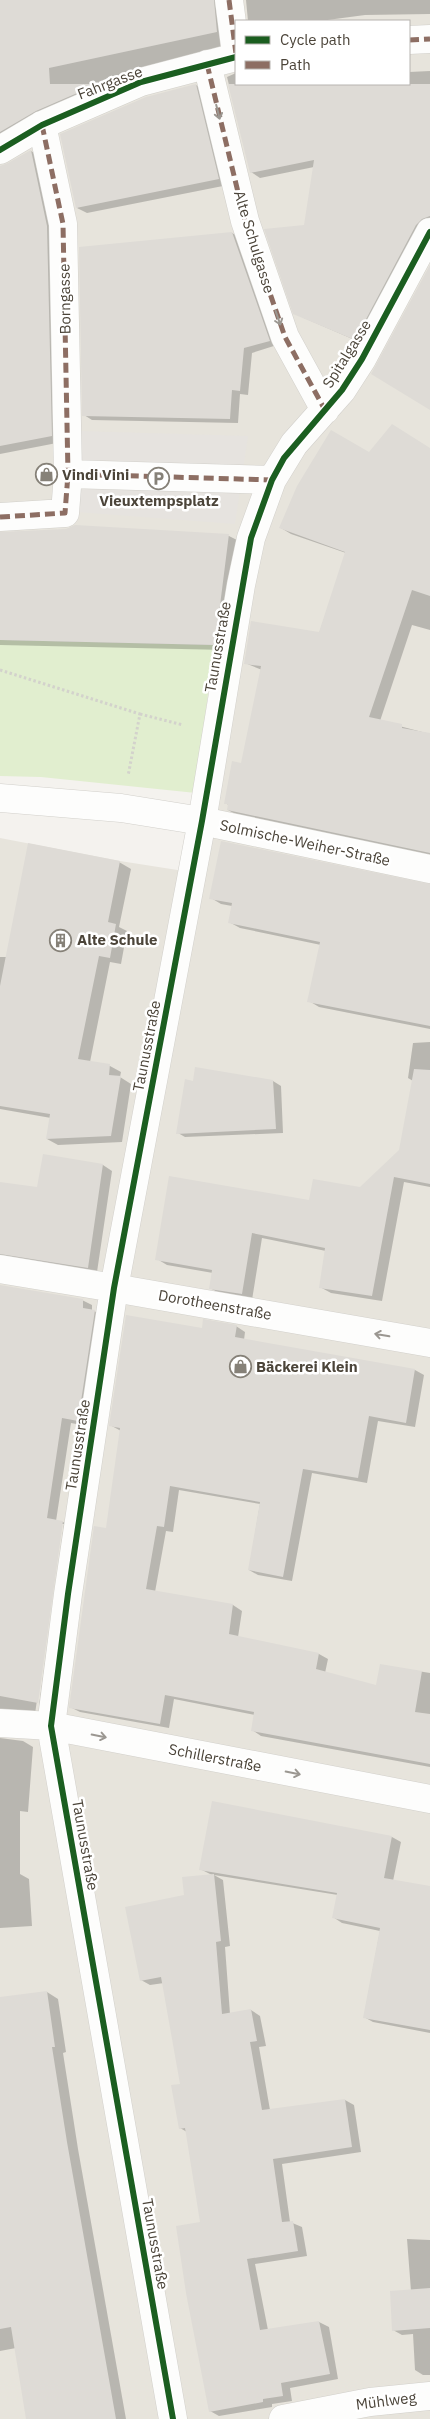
<svg xmlns="http://www.w3.org/2000/svg" width="430" height="2419" viewBox="0 0 430 2419" font-family="'IBM Plex Sans',sans-serif">
<style>
.residential{fill:#e7e4dc;fill-rule:evenodd}
.green{fill:#e1eecf}
.parking{fill:#e6e3df}
.shadow{fill:#0003}
.building{fill:#dedbd6}
.lines{fill:none;stroke-linecap:round;stroke-linejoin:round}
.minor-casing{stroke:#d2d0cb;stroke-width:29}
.tertiary-casing{stroke:#d2d0cb;stroke-width:29}
.path{stroke:#d3d2cc;stroke-width:3;stroke-dasharray:2.5 2.5;stroke-linecap:butt}
.minor{stroke:#fdfdfc;stroke-width:28}
.tertiary{stroke:#fdfdfc;stroke-width:28}
.quiet{stroke:#8d6e63;stroke-width:5;stroke-dasharray:10 5;stroke-linecap:butt}
.cycleway-casing{stroke:#fff;stroke-width:9}
.cycleway{stroke:#1b5e20;stroke-width:6}
.oneway{stroke:#9b9791}
.labels{text-anchor:middle;stroke-width:5;stroke-linejoin:round;paint-order:stroke}
.street-label{font-size:15px;fill:#4b4439;stroke:#fff}
.poi-label{font-size:15px;font-weight:bold;fill:#4b4439;stroke:#fff;text-anchor:start}
</style>
<rect width="100%" height="100%" fill="#f4f2ee"/>
<path class="residential" d="M0,0H430V2419H0V838L120,861L203,874L240,646L0,640ZM236,21H409V84H236Z"/>
<path class="green" d="M0,640L214,645L196,793L41,777L0,776Z"/>
<path class="parking" d="M79,431L248,436L235,524L76,512Z"/>
<path class="shadow" d="M0,0H223L228,50L0,139Z
M246,0H430V14L365,15L320,21H248Z
M430,71V225L364,344L304,318L305,226L314,167L260,178L251,172L227,77L236,73V84H409V72Z
M196,85L205,91L228,185L87,213L77,208Z
M31,151L41,157L57,232L62,442L0,454V177L10,164Z
M232,233L241,238L277,345L252,353L248,395L240,394L238,423L92,420L84,415Z
M430,449V630L412,625L380,721L430,734V856L239,816L228,810L229,805L225,803L242,764L262,670L245,663L319,634L346,553L291,534L281,528L370,454Z
M75,526L229,536L239,541L226,650L0,645V534L66,530Z
M119,862L131,869L119,927L127,931L121,964L110,962L90,1062L110,1066L121,1072L120,1077L131,1084L122,1142L58,1145L47,1139L51,1118L0,1109V957H7Z
M430,885V1029L319,1007L309,1001L321,945L240,928L229,922L232,906L221,904L211,898Z
M430,1042V1187L404,1182L382,1301L331,1293L320,1287L326,1251L262,1238L252,1300L221,1294L210,1288L213,1273L167,1265L157,1259L310,1201L361,1188L400,1150L413,1081L408,1078L413,1043Z
M273,1081L281,1086L283,1133L185,1137L178,1133L194,1082Z
M44,1155L103,1165L112,1171L97,1272L0,1262V1183L38,1189Z
M0,1286L82,1300L92,1305V1310L104,1316L87,1426L71,1423L56,1521L63,1522L72,1527L48,1707L39,1706L64,1524H62L35,1714L0,1716Z
M236,1326L245,1332L244,1340L415,1370L424,1375L415,1427L378,1421L367,1483L312,1473L292,1581L258,1575L249,1570L260,1504L179,1490L173,1532L166,1531L155,1592L233,1605L242,1611L238,1637L319,1654L328,1659L325,1673L377,1687L381,1665L430,1673V1767L261,1736L252,1730L255,1715L174,1699L169,1728L80,1712L70,1707L107,1529L121,1431L110,1425L203,1330Z
M0,1738L23,1741L33,1747L28,1812L20,1811V1874L29,1879L32,1926L0,1928Z
M392,1837L401,1842L393,1881L430,1887V2033L373,2022L364,2017L380,1931L342,1923L333,1917L338,1895L214,1875L223,1880L230,1946L225,1947L230,2014L251,2010L260,2016L266,2046L259,2047L270,2110L345,2100L354,2105L361,2152L282,2164L290,2222L302,2227L307,2256L255,2264L268,2330L319,2322L329,2327L338,2379L290,2388L292,2401L272,2404V2407L219,2416L210,2411L202,2223L187,2132L180,2128L181,2085L164,1983L150,1985L141,1980L186,1896L212,1875L200,1869Z
M47,1992L58,1999L66,2052L63,2053L78,2149L126,2419H35L16,2348L0,2351V1999Z
M407,2239L430,2240V2375H423L415,2370L413,2334L402,2335L393,2330L411,2291Z"/>
<path class="building" d="M0,0H214L217,32L49,68L50,84H98L36,111L0,132Z
M196,84L219,179L76,208L60,134L146,97Z
M228,84H430V216L422,219L416,225L355,340L293,314L264,229L304,225L314,160L250,173Z
M31,150L47,226L52,436L0,446V166L8,163Z
M232,232L270,341L244,348L240,391L232,390L230,419L82,416L79,247Z
M430,265V410L371,374Z
M392,424L430,448V596L412,590L369,717L402,724V728L430,733V853L227,810L228,804H224L232,761L241,763L261,666L244,664L251,621L319,632L345,552L279,528L297,486L331,430L369,452Z
M75,525L229,534L215,645L0,640V532L66,529Z
M221,841L430,884V1026L307,1002L320,942L228,923L232,903L209,899Z
M28,843L120,861L108,922L116,924L110,958L99,956L78,1059L110,1064L109,1075L121,1076L111,1136L46,1139L50,1114L0,1106V986Z
M195,1067L273,1080L276,1129L176,1134L185,1079L193,1081Z
M414,1069L430,1070V1184L394,1177L372,1296L319,1288L325,1248L252,1233L242,1294L209,1289L212,1270L155,1260L169,1176L309,1200L313,1179L360,1187L399,1150Z
M43,1154L103,1164L88,1268L0,1254V1182L37,1187Z
M0,1285L83,1299V1308L95,1310L78,1421L62,1418L47,1518L63,1521L38,1703L0,1696Z
M126,1315L202,1328L203,1319L237,1325L235,1337L415,1369L406,1423L369,1416L358,1478L303,1469L283,1577L248,1570L260,1502L170,1486L164,1527L157,1526L146,1589L233,1604L229,1634L319,1653L316,1669L376,1685L380,1664L422,1671L415,1712L430,1714V1764L251,1731L254,1712L165,1695L160,1724L69,1708L94,1526L106,1528L120,1428L109,1426Z
M212,1801L392,1836L384,1878L430,1886V2030L363,2018L380,1928L332,1918L337,1893L199,1870Z
M214,1874L221,1941L216,1942L222,2014L251,2009L257,2041L250,2042L262,2110L345,2099L352,2147L273,2159L282,2222L293,2221L298,2251L247,2259L260,2330L319,2321L330,2374L281,2383L283,2396L263,2399V2402L209,2412L186,2293L176,2226L200,2222L185,2128L179,2129L171,2085L180,2084L161,1977L140,1981L125,1907L184,1895L182,1877Z
M47,1991L55,2047H52L67,2142L116,2419H26L11,2327L0,2329V1997Z
M430,2288V2328L392,2331L390,2291Z"/>
<g class="lines">
<defs>
<path id="minor" d="M229,0L236,54
M409,40L430,39
M207,64L245,221L285,337L325,410
M42,125L63,224L68,474
M0,150L42,125L141,82L236,57
M0,517L65,513L68,474L272,480
M202,821L241,585L251,538L272,480L294,444L342,390L362,359L430,232
M0,1269L114,1288L68,1594L51,1726L173,2419
M0,1723L51,1726L430,1799
M283,2419L370,2402L430,2396"/>
<path id="tertiary" d="M0,798L121,808L202,821L430,869
M202,821L114,1288L430,1343"/>
</defs>
<use href="#minor" class="minor-casing"/>
<use href="#tertiary" class="tertiary-casing"/>
<path class="path" d="M0,670L140,714L128,776
M140,714L183,725"/>
<use href="#minor" class="minor"/>
<use href="#tertiary" class="tertiary"/>
<path class="quiet" d="M229,0L236,54
M409,40L430,39
M207,64L245,221L285,337L325,410
M42,125L63,224L68,474
M0,517L65,513L68,474L272,480"/>
<defs>
<path id="cycleway" d="M0,150L42,125L141,82L236,57
M173,2419L51,1726L68,1594L114,1288L202,821L251,538L272,480L284,458L342,390L362,359L430,232"/>
</defs>
<use href="#cycleway" class="cycleway-casing"/>
<use href="#cycleway" class="cycleway"/>
</g>
<defs><path id="oneway-shaft" d="M-6 0H5M1.5-3L5.5 0L1.5 3" fill="none" stroke-width="1.6" stroke-linecap="round" stroke-linejoin="round" transform="scale(1.25)"/></defs>
<g class="oneway">
<use href="#oneway-shaft" transform="translate(218 112) rotate(76)"/>
<use href="#oneway-shaft" transform="translate(278 318) rotate(71)"/>
<use href="#oneway-shaft" transform="translate(382 1335) rotate(-170)"/>
<use href="#oneway-shaft" transform="translate(99 1736) rotate(11)"/>
<use href="#oneway-shaft" transform="translate(293 1773) rotate(11)"/>
</g>
<defs>
<symbol id="shop-ring" viewBox="-11 -11 22 22"><circle r="9.5" fill="#fff" stroke="#868178" stroke-width="1.5"/><path d="M-5-2.5h2.3a2.7 3.5 0 0 1 5.4 0H5L5.5 6h-11ZM-1.5-2.5h3a1.5 2.3 0 0 0-3 0Z" fill="#868178"/></symbol>
<symbol id="parking-ring" viewBox="-11 -11 22 22"><circle r="9.5" fill="#fff" stroke="#868178" stroke-width="1.5"/><path d="M-3.5-5.5H1a3.5 3.5 0 0 1 0 7H-1V5.5H-3.5ZM-1-3.4V-.6H.8a1.4 1.4 0 0 0 0-2.8Z" fill="#868178"/></symbol>
<symbol id="building-ring" viewBox="-11 -11 22 22"><circle r="9.5" fill="#fff" stroke="#868178" stroke-width="1.5"/><path d="M-4-6H4V6H1V3H-1V6H-4ZM-2.5-4.3h1.7v1.8h-1.7ZM.8-4.3h1.7v1.8H.8ZM-2.5-1h1.7V.8h-1.7ZM.8-1h1.7V.8H.8Z" fill="#868178"/></symbol>
</defs>
<g fill-rule="evenodd">
<use href="#shop-ring" x="34" y="462" width="25" height="25"/>
<use href="#parking-ring" x="146" y="466" width="25" height="25"/>
<use href="#building-ring" x="48" y="928" width="25" height="25"/>
<use href="#shop-ring" x="228" y="1354" width="25" height="25"/>
</g>
<g class="labels">
<g class="street-label">
<text transform="translate(110 83) rotate(-21)" y="5">Fahrgasse</text>
<text transform="translate(254 242) rotate(73)" y="5">Alte Schulgasse</text>
<text transform="translate(65 299) rotate(-91)" y="5">Borngasse</text>
<text transform="translate(347 354) rotate(-58)" y="5">Spitalgasse</text>
<text transform="translate(218 647) rotate(-80)" y="5">Taunusstraße</text>
<text transform="translate(305 843) rotate(12)" y="5">Solmische-Weiher-Straße</text>
<text transform="translate(147 1046) rotate(-79)" y="5">Taunusstraße</text>
<text transform="translate(215 1305) rotate(10)" y="5">Dorotheenstraße</text>
<text transform="translate(78 1445) rotate(-81)" y="5">Taunusstraße</text>
<text transform="translate(215 1758) rotate(11)" y="5">Schillerstraße</text>
<text transform="translate(85 1845) rotate(80)" y="5">Taunusstraße</text>
<text transform="translate(155 2244) rotate(80)" y="5">Taunusstraße</text>
<text transform="translate(386 2401) rotate(-7)" y="5">Mühlweg</text>
</g>
<g class="poi-label">
<text x="62" y="480">Vindi Vini</text>
<text x="159" y="506" text-anchor="middle">Vieuxtempsplatz</text>
<text x="77" y="945">Alte Schule</text>
<text x="256" y="1372">Bäckerei Klein</text>
</g>
</g>
<rect x="235" y="20" width="175" height="65" fill="#ffffff" stroke="#b7b4b0"/>
<rect x="245" y="36" width="25" height="8" fill="#1b5e20" stroke="#b7b4b0"/>
<text x="280" y="45" font-size="15" fill="#4b4439">Cycle path</text>
<rect x="245" y="61" width="25" height="8" fill="#8d6e63" stroke="#b7b4b0"/>
<text x="280" y="70" font-size="15" fill="#4b4439">Path</text>
</svg>
